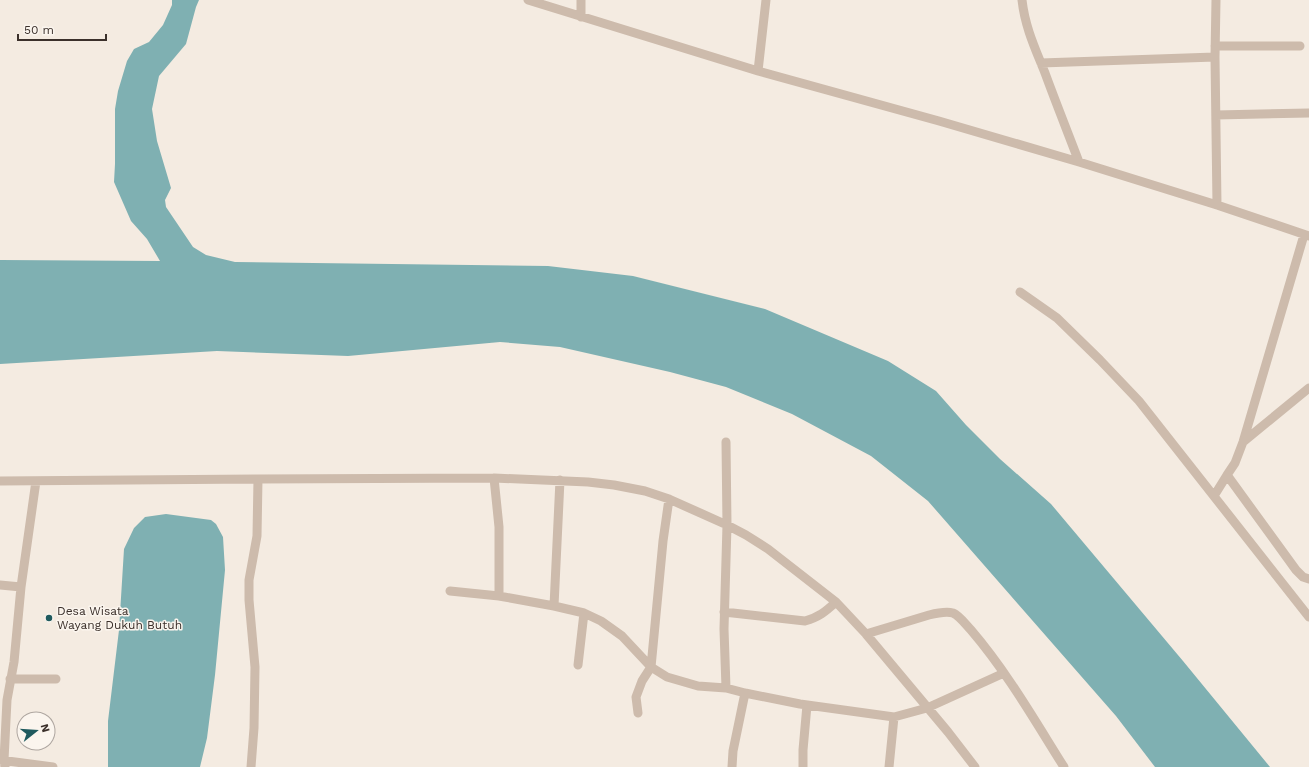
<svg xmlns="http://www.w3.org/2000/svg" width="1309" height="767" viewBox="0 0 1309 767" font-family="'Work Sans',sans-serif">
<style>
.water{fill:#7fb0b2}
.lines{fill:none;stroke-linecap:round;stroke-linejoin:round}
.minor{stroke:#cdbbac;stroke-width:9}
.poi-dot{fill:#1f5a5e;stroke:#fbf5ee;stroke-width:1.5}
.labels{text-anchor:middle;stroke-width:3;stroke-linejoin:round;paint-order:stroke}
.poi-label{font-size:12px;fill:#3b302b;stroke:#fbf5ee;text-anchor:start}
</style>
<rect width="100%" height="100%" fill="#f4ebe1"/>
<path class="water" d="M172,0H199L196,7L186,44L159,76L152,109L157,141L171,188L165,200L166,207L193,247L206,255L235,262L548,266L633,276L765,309L888,361L936,391L966,425L1000,459L1051,504L1183,661L1270,767H1155L1116,716L928,501L871,456L792,414L726,387L670,372L560,347L500,342L348,356L217,351L0,364V260L160,261L147,239L131,221L114,182L115,164V109L118,91L127,61L134,49L149,42L163,25L172,5Z
M166,514L211,520L216,524L223,537L225,570L215,675L207,738L200,767H108V721L119,630L124,549L134,528L145,517Z"/>
<g class="lines">
<path class="minor" d="M528,0L758,71L939,121L1079,162L1217,205L1309,236
M1022,0C1025,27 1035,48 1045,73C1056,103 1068,133 1079,162
M1216,0L1215,57L1217,205
M581,17V0
M1215,46H1300
M1041,63L1215,57
M758,71L766,0
M1216,115L1309,113
M1304,235L1243,442L1235,463L1227,475L1296,570L1303,577L1309,579
M1020,292L1057,318L1100,360L1139,401L1309,617
M1243,442L1309,388
M494,478L499,527V596
M560,480L554,606L584,613L601,621L622,636L651,667L667,677L698,686L726,688L745,693L800,704L894,717L889,767
M0,481L258,479L494,478L588,482L614,485L645,491L669,499L727,525L746,535L768,549L836,602L866,634L948,732L975,767
M1214,496L1227,475
M0,585L21,587
M450,591L499,596L554,606
M724,612L805,621C819,617 825,612 836,602
M866,634L929,615C937,613 946,611 953,613C960,616 966,625 971,630C1007,672 1035,721 1064,767
M578,665L584,613
M10,679H56
M726,688L724,629L727,525L726,442
M638,713L636,697L642,681L651,667L663,541L669,499
M894,717L927,708L1004,673
M0,760L53,767
M5,767L4,760L7,700L14,662L21,587L36,481
M251,767L254,728L255,667L249,600V580L257,536L258,479
M732,767L733,751L745,693
M803,767V750L807,705"/>
</g>
<circle class="poi-dot" cx="49" cy="618" r="4"/>
<g class="labels">
<g class="poi-label">
<text x="57" y="615">Desa Wisata<tspan x="57" dy="14">Wayang Dukuh Butuh</tspan></text>
</g>
</g>
<g transform="translate(36 731) rotate(73)"><circle r="19" fill="#fbf5ee" stroke="#aea6a0"/>
<path d="M0-3L7 15L0 10L-7 15Z" fill="#1f5a5e"/>
<text y="-6" font-size="11" font-weight="bold" text-anchor="middle" fill="#3b302b">N</text>
</g>
<path d="M18 34v6h88v-6" fill="none" stroke="#3b302b" stroke-width="2"/>
<text x="24" y="34" font-size="12" fill="#3b302b" stroke="#fbf5ee" stroke-width="3" paint-order="stroke">50 m</text>
</svg>
